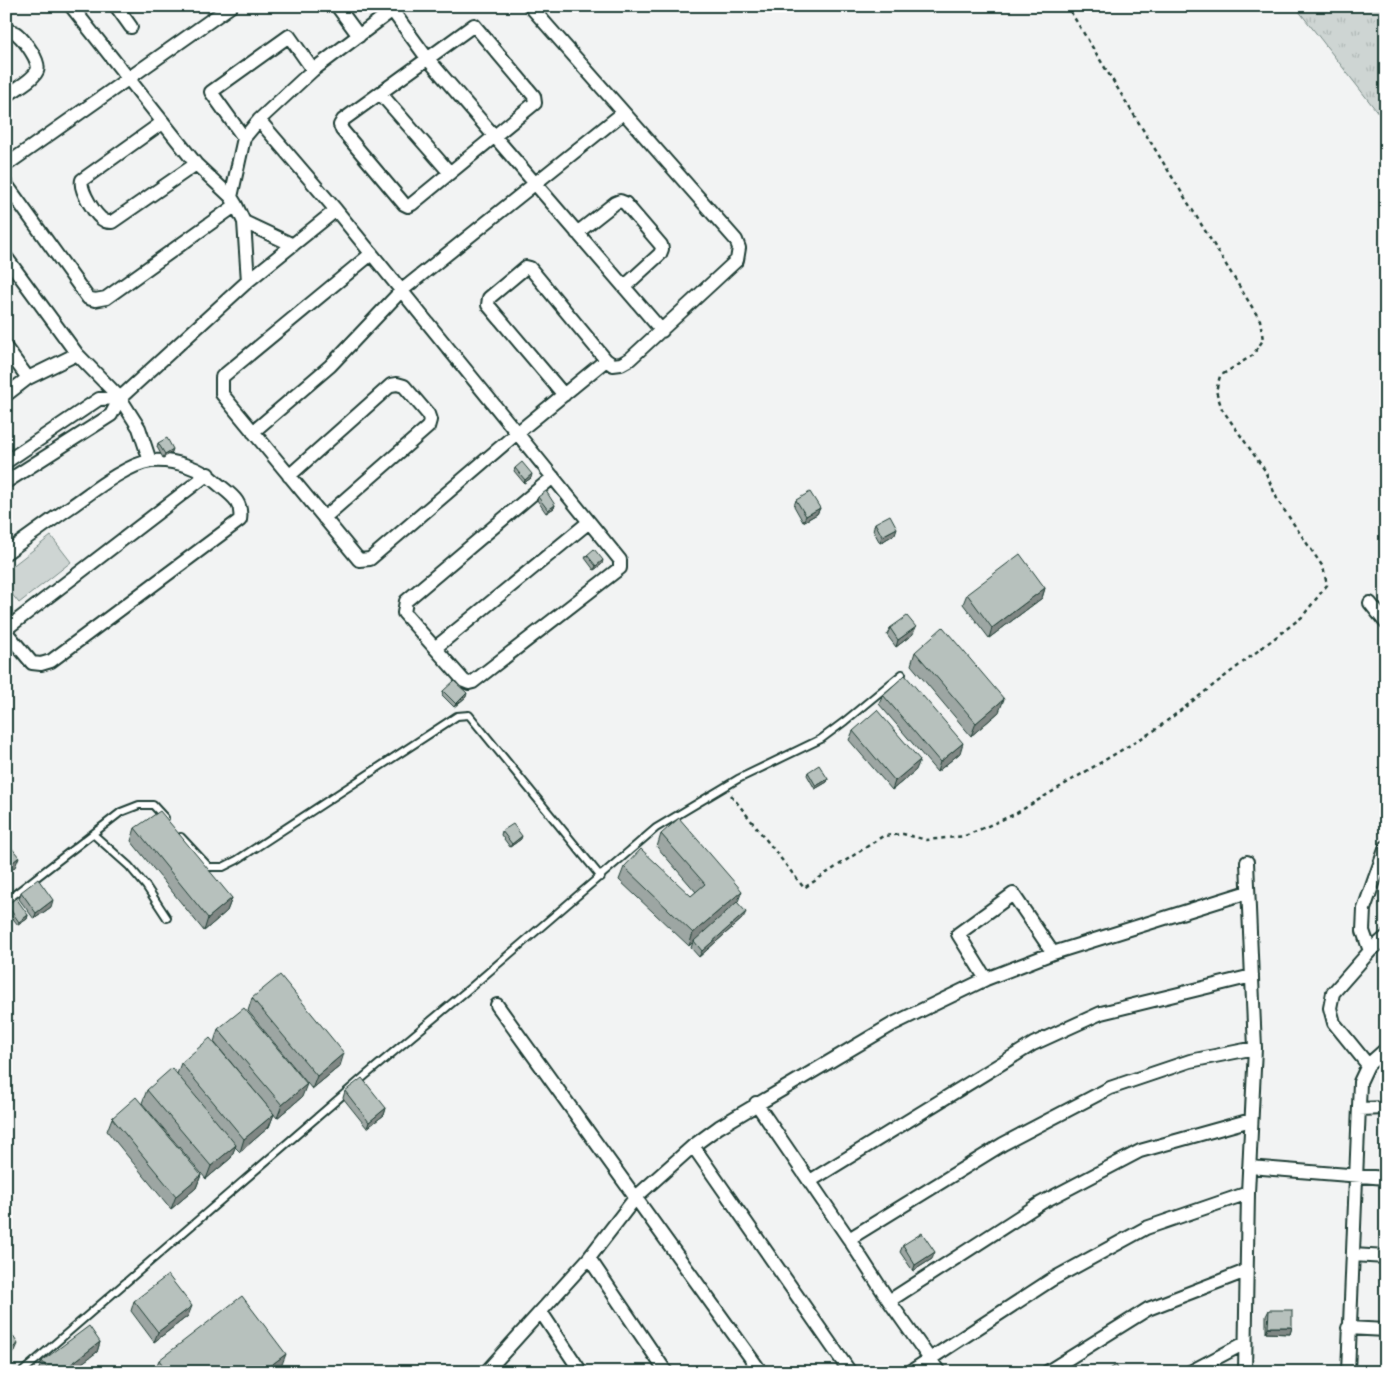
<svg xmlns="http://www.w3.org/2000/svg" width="1392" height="1378" viewBox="0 0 1392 1378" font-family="'Patrick Hand',sans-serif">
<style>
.grass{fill:url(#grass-tufts);stroke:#768984}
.pitch{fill:#ced5d3;stroke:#768984}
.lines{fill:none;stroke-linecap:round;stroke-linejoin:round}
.lane-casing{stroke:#1f3d34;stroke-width:10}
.street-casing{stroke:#1f3d34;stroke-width:16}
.path{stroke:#1f3d34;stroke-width:2.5;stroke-dasharray:4 4;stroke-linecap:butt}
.lane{stroke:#fff;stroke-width:6}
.street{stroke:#fff;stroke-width:12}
.wall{fill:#9da6a3;stroke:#1f3d34}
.shaded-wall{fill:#808784;stroke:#1f3d34}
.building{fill:#b7c1bd;stroke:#1f3d34}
</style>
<defs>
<pattern id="grass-tufts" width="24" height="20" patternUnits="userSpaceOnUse" patternTransform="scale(1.25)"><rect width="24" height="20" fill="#ced5d3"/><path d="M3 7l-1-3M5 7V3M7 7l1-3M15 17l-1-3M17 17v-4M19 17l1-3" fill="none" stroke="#b0b8b6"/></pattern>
</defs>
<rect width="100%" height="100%" fill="#f2f3f3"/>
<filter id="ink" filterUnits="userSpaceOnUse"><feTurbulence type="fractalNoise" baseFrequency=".02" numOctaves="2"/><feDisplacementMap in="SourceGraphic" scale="10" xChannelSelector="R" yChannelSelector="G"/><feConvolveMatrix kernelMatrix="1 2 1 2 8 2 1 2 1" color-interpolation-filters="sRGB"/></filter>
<g filter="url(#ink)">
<path class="grass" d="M1295,6H1386V123Z"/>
<path class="pitch" d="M51,536L71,562L19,603L6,587V571Z"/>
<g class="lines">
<defs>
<path id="lane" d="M93,834L129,866L146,886L167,918
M181,837L209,867H223L237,860L457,716L469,715L601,877
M6,901L121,812L139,805H153L165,818
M22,1372L366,1075L470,988L656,828L738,779L821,739L845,721L902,674"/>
<path id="street" d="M116,6L131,27
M337,6L359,36
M389,6L427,58L662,331
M474,25L534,96L535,103L412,204L408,206L404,204L342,130L340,125L343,120Z
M6,31C10,31 14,31 17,34C25,41 41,62 37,71C32,81 15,89 6,96
M380,93L450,173
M259,120L336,210L620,560V568L473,682L469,683L464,681L404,613L406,601L553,477
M163,122L82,180C79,190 96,217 105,221C107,222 110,222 112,222L196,164
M244,138L211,92L289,36L313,70
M6,165L231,6
M6,184L88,298L95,300L106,298L236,205L231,197L196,164L71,6
M231,197L244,138L259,120L313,70L398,6
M236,205L244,222L248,281
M244,222L293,245
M577,233L615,203L620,201L625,203L661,245L662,249L660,254L624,287
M371,254L222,377V394L359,560L370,559L517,433L606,360L613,365L621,364L630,359L737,260L739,248L736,240L530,6
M6,257L77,354L120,398L139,428L150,461
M6,348L28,378
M6,395L28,378L77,354
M564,395L488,305L489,298L526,267L530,268L606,360
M253,432L330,366L401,291L623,113
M6,462L99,399L120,398
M289,476L391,385L397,384L404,386L428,414L430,420L428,427L324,518
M6,482L111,415L120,398L248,281L336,210
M6,553C28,537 50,521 72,506C92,492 127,464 151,461C175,459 201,468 218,484C231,495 243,501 240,520L51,661L41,664L32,663L6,632
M1370,603L1386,623
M6,629L208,474
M435,648L589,522
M1370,951L1363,931L1364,909L1386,847
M986,979L958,934L1013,894L1053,953
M497,1005L761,1372
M1368,1065L1334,1023L1330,1008L1333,993L1370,951L1386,937
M756,1103L849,1239L889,1301L939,1372
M1359,1109L1386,1108
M693,1146L850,1372
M1249,1167L1386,1178
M810,1181L1033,1044L1101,1013L1252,976
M849,1239L1003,1144L1110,1088L1190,1061L1255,1048
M1353,1255L1386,1257
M589,1258L666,1372
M889,1301L1041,1203L1140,1151L1251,1120
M541,1312L581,1372
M1348,1328L1386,1330
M486,1372L589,1258L636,1197L693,1146L719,1127L893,1024L986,979L1053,953L1248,892
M910,1372L1051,1280L1146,1228L1248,1193
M1047,1372L1148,1309L1246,1271
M1190,1372L1245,1343
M1245,1372L1248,1193L1255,1048L1247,862
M1348,1372L1360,1082L1368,1065L1386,1049"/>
</defs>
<use href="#lane" class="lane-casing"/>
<use href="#street" class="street-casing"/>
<path class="path" d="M731,795L804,888L883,836L903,834L927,840L965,836L1015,814L1155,730L1302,617L1327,585L1323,567L1278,501L1264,469L1222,409L1216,391L1220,376L1253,355L1263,340L1260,320L1067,6"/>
<use href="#lane" class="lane"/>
<use href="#street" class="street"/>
</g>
<path class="wall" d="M158,443L172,452L163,458L157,447Z
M515,468L531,478L524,483L514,471Z
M538,497L555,505L554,508L546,513L537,500Z
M796,500L820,508L817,514L803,522L794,506Z
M875,523L895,534L880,543L873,530Z
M587,555L602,564L594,570L585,558Z
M1045,588L1042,598L989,638L963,604L967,594Z
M890,628L913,634L896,647L887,635Z
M915,652L999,712L971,736L911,665Z
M443,691L466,697L454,707L442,695Z
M883,695L960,753L937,772L879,704Z
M853,731L916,770L892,790L849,740Z
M808,772L828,779L827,782L815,789L807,775Z
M135,828L232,898L227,911L204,931L131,841Z
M502,831L521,839L510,847L501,835Z
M661,834L738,903L743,918L699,957L691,948L693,942L689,946L619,880L624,867L691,896L696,892L657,847Z
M21,892L51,907L34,919L19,899Z
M7,905L28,915L27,919L18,925L6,910Z
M252,998L340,1066L312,1089L248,1011Z
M218,1029L302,1097L277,1118L214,1042Z
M181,1063L274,1114L269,1127L240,1152L235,1147L231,1158L206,1179L142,1103L147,1090L177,1074Z
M345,1091L386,1108L384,1115L367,1128L343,1098Z
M112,1118L201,1175L196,1188L171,1209L107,1131Z
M903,1245L932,1259L913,1271L900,1252Z
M134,1301L188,1316L154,1342L131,1311Z
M1269,1310L1292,1327L1290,1334L1266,1333V1316Z
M100,1342L97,1352L72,1370L73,1372H39L38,1371L42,1361Z
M159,1360L281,1367L274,1372H154Z"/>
<path class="shaded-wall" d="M173,449L172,452L163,458L165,454Z
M532,474L531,478L524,483L525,480Z
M555,505L554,508L546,513L548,510Z
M820,508L817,514L803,522L806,516Z
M897,528L895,534L880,543L882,536Z
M603,560L602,564L594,570L596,566Z
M1045,588L1042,598L989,638L992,628Z
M916,627L913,634L896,647L898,640Z
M467,693L466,697L454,707L456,704Z
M1004,699L999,712L971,736L976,723Z
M963,743L960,753L937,772L940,762Z
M920,760L916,770L892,790L895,781Z
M828,779L827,782L815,789L816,786Z
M522,836L521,839L510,847L512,844Z
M19,857L15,867L6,875V868Z
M742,891L737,904L689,946L693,933Z
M232,898L227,911L204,931L208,918Z
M53,900L51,907L34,919L36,913Z
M746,912L743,918L699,957L702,951Z
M28,915L27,919L18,925L19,922Z
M9,928L7,935H6V930Z
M344,1053L340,1066L312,1089L317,1076Z
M307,1084L302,1097L277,1118L282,1105Z
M386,1108L384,1115L367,1128L369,1122Z
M274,1114L269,1127L240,1152L244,1139Z
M236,1145L231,1158L206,1179L211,1166Z
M201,1175L196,1188L171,1209L176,1196Z
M935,1252L932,1259L913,1271L915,1265Z
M192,1306L188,1316L154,1342L158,1332Z
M1268,1327H1292L1290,1334L1266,1333Z
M100,1342L97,1352L70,1372H61Z
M18,1344L15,1351L6,1357V1352Z
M286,1354L281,1367L274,1372H262Z"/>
<path class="building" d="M167,438L173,449L165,454L158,443Z
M522,462L532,474L525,480L515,468Z
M546,491L555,505L548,510L538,497Z
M810,492L820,508L806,516L796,500Z
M890,515L897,528L882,536L875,523Z
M594,549L603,560L596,566L587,555Z
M1020,554L1045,588L992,628L967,594Z
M907,616L916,627L898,640L890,628Z
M943,627L1004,699L976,723L915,652Z
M905,675L963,743L940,762L883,695Z
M454,681L467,693L456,704L443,691Z
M877,710L920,760L895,781L853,731Z
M819,765L828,779L816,786L808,772Z
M160,811L232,898L208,918L135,828Z
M679,818L742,891L693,933L624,867L641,849L691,896L705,884L661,834Z
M513,824L522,836L512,844L502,831Z
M6,841L19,857L6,868Z
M38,879L53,900L36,913L21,892Z
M16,898L28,915L19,922L7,905Z
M737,902L746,912L702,951L694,941Z
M6,923L9,928L6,930Z
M280,975L344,1053L317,1076L252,998Z
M244,1008L307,1084L282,1105L218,1029Z
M210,1038L274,1114L244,1139L181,1063Z
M172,1068L236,1145L211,1166L147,1090Z
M362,1078L386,1108L369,1122L345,1091Z
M136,1097L201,1175L176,1196L112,1118Z
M922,1233L935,1252L915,1265L903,1245Z
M168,1275L192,1306L158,1332L134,1301Z
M242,1296L286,1354L262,1372H168L159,1360Z
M1269,1310H1292V1327H1268Z
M89,1326L100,1342L61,1372H50L42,1361Z
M11,1333L18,1344L6,1352V1336Z
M1116,1365L1120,1372H1105Z"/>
</g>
<rect width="1392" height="1378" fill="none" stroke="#fff" stroke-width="25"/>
<rect x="12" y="12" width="1367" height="1353" fill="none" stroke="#1f3d34" stroke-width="2" filter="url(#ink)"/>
</svg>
